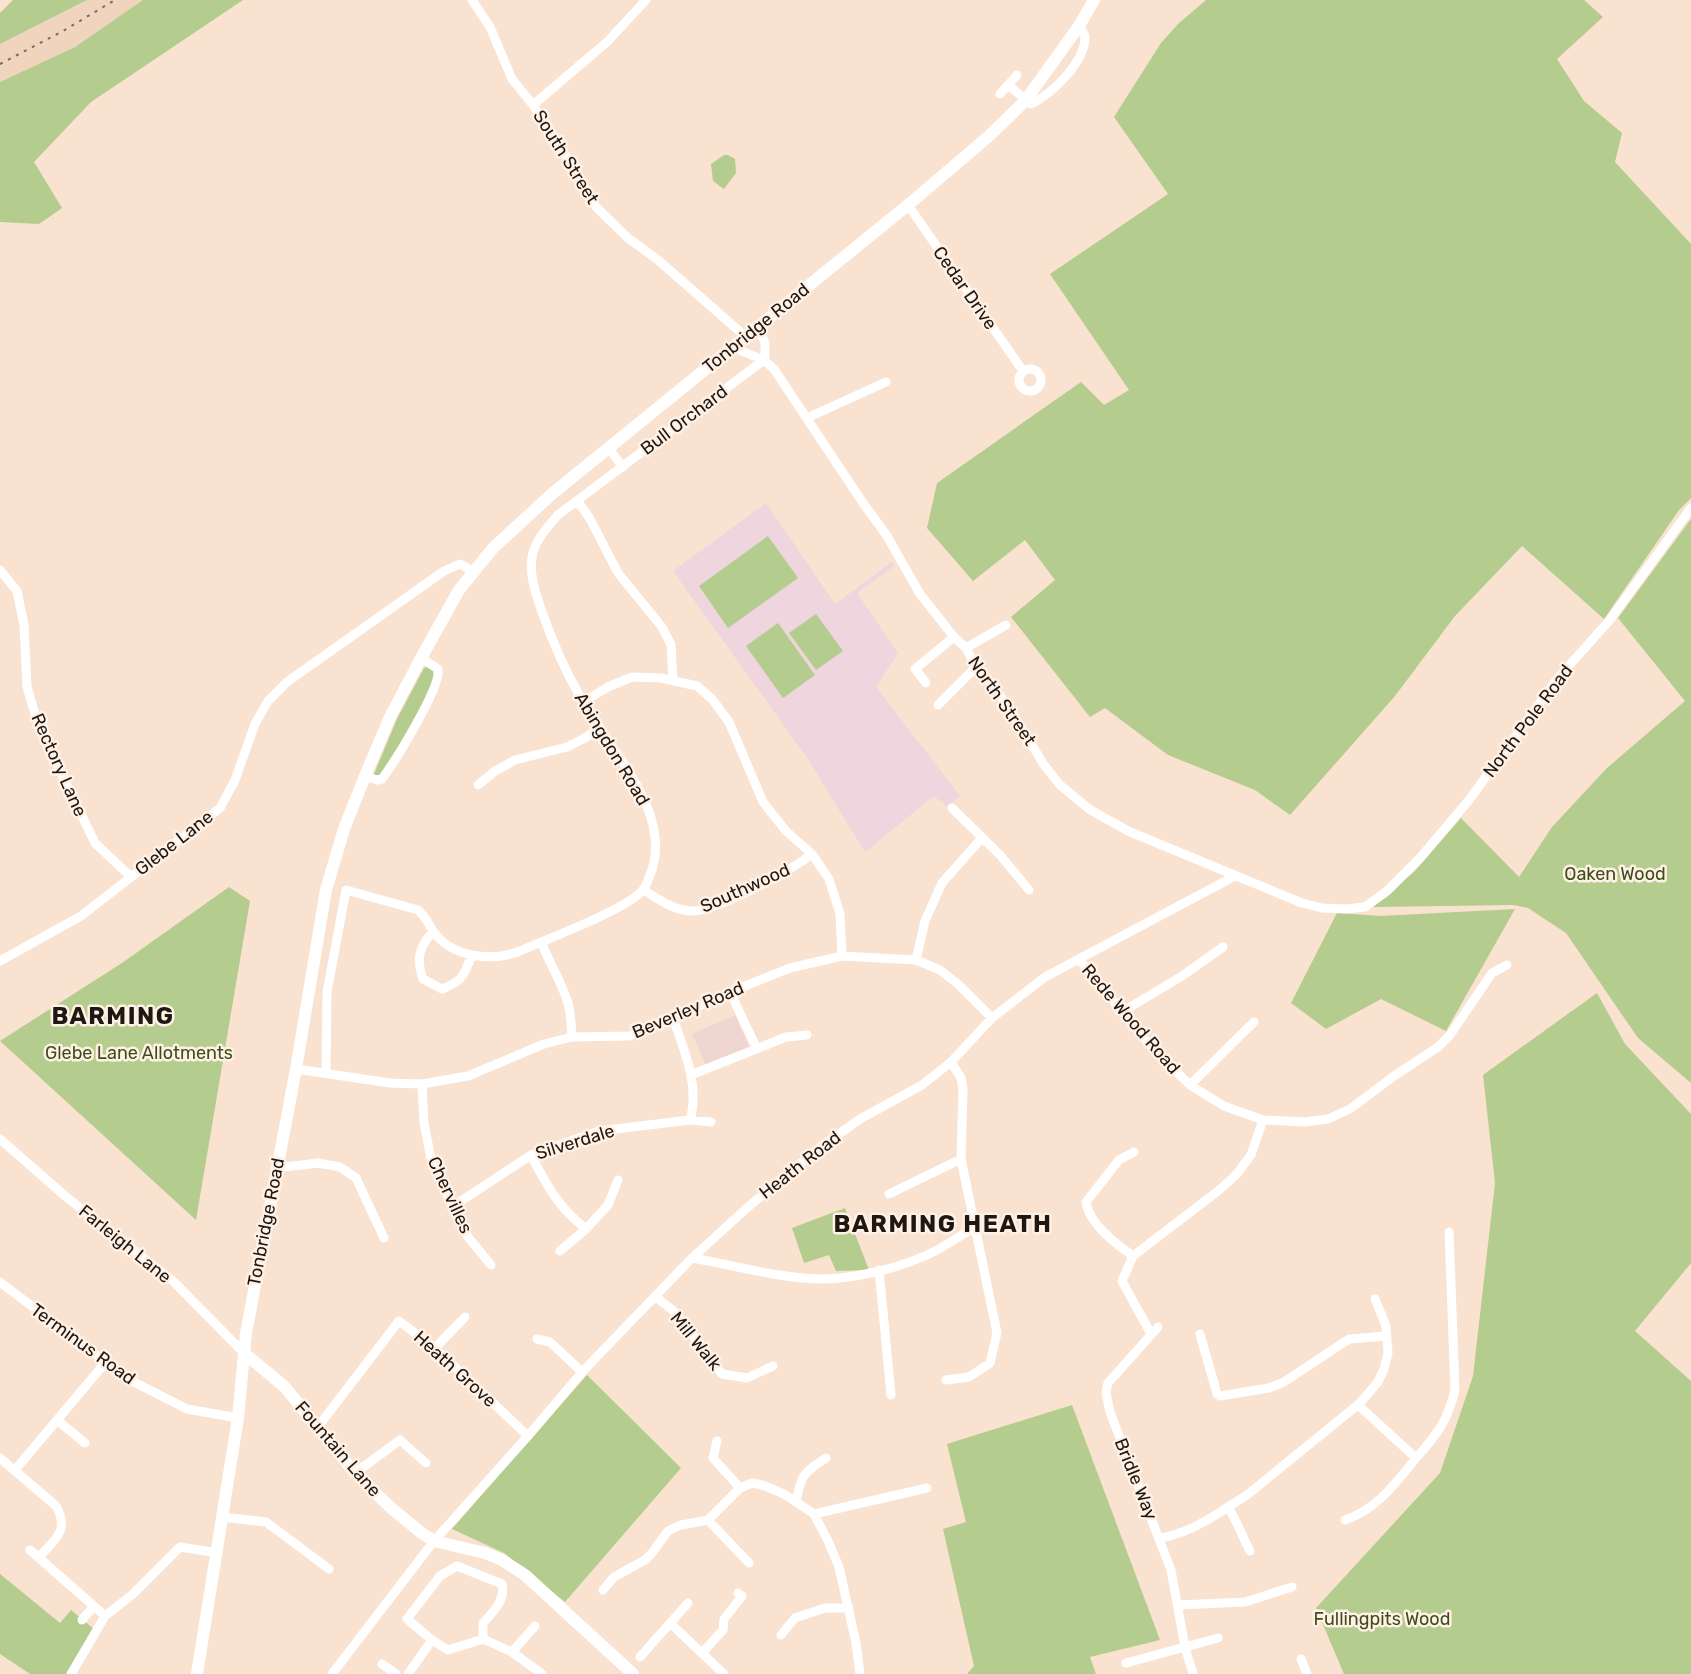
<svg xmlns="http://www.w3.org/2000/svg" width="1691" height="1674" viewBox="0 0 1691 1674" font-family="Rubik,sans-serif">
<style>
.commercial{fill:#f0d6d0}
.built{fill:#f0d4bd}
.education{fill:#eed5de}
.green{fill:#b4cc8d}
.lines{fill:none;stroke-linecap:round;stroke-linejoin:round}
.minor{stroke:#fff;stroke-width:9}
.major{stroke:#fff;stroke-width:12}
.rail{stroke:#7a6c61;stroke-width:2;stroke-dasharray:3 6;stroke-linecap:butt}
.labels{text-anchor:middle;stroke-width:5;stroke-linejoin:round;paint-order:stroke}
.street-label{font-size:18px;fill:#1f1711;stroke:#fff1e6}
.park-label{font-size:18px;fill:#3e4e1b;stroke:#fff1e6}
.district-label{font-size:24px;font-weight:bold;letter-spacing:1.5px;fill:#1f1711;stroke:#fff1e6}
</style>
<rect width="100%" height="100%" fill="#f9e2d0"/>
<path class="commercial" d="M735,1015L749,1047L706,1066L692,1034Z"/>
<path class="built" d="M87,0H143L75,47L0,82V44Z"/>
<path class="education" d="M766,503L835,604L892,562L894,566L857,593L898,653L876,687L960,796L947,806L935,797L929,800L865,852L808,759L673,571Z"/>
<path class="green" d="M13,0H87L0,44V13Z
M143,0H243L91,102L34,162L62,208L39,224L0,222V82L75,47Z
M1206,0H1584L1603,17L1557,59L1584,101L1622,133L1615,162L1691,244V498L1679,510L1604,619L1522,546L1455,616L1395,696L1290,815L1255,790L1168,755L1105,708L1090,717L1011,617L1055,580L1025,540L973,581L927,528L937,483L1081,382L1104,405L1129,390L1050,274L1168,194L1114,117L1161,43L1178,24Z
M724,155H728L735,159L736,173L724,189L713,181L711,164Z
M1691,519V1083L1638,1038L1566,933L1528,908L1513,905L1372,907L1414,872L1461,818L1519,877L1552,827L1607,768L1685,701L1618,618Z
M768,536L798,578L728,628L699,586Z
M816,614L843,651L816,670L789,633Z
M778,623L815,675L783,698L746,646Z
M427,667L433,669L434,681L409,730L379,776H375L374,774L397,719L424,668Z
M229,887L250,901L196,1220L0,1041L122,963Z
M1515,909L1446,1031L1381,999L1326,1029L1291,1003L1337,913L1380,916Z
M1597,993L1625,1044L1691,1114V1263L1635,1331L1691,1381V1674H1344L1316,1608L1440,1473L1473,1376L1495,1183L1483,1075Z
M845,1208L869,1270L836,1271L829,1255L804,1263L792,1228Z
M587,1375L681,1468L565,1602L504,1553L452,1529Z
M1072,1405L1160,1640L1090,1657L1096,1674H967L974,1666L943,1529L966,1522L947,1444Z
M0,1574L60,1623L71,1610L95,1630L67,1674H30L0,1654Z"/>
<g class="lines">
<path class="minor" d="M472,0L490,27L512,79L533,105L576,171L596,207L628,238L658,260L746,337
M1008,85L1031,104C1052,94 1084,63 1085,38C1085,33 1081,30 1079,26
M1000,94L1017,75
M533,105L607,42L646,0
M908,205L1023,371
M758,327L765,343V359
M734,347C749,356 762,356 774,369L861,500L887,536L920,594L954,637L966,648L976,667L991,683L1015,717L1044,765L1060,785L1089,809L1128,831L1302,903L1322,908L1346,909L1365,907L1387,891L1420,858L1469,800L1557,679L1609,621L1691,508
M1019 380a11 11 0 1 1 22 0a11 11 0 1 1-22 0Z
M807,418L886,382
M608,448L623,467
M577,501L589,517L618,573L662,627L671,645L673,679
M0,570L17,591L24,625L27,687L39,727L95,843L131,877
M966,648L1006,625
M926,683L915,669L954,637
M583,702L608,687L632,677L661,678L697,686L712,699L729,722L763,802L786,831L812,854L829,879L840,914L842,956
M938,705L976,667
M365,776L377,780L382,779C394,763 442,686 438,669L421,658
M478,785L495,771L515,760L567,747L585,738L600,727
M952,808L1000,855L1029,890
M644,890C659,900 672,909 690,911C715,913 791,870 812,854
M433,932C419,946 416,960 423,979L442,989C464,980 463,976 472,955
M541,942C549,962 562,983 568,1003C571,1014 571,1026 572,1037
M1079,959L1152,1048L1190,1085L1224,1106L1263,1120L1305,1122L1328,1119L1350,1109L1394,1076L1438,1047L1450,1035L1492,973L1507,965
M916,960L925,921L942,883L981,839
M0,961L81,916L220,808L235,780L255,724L268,701L287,682L444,571L460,564L473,571
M730,992L757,1049
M1122,1012L1182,976L1223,947
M673,1018C684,1050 700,1086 690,1120
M296,1069L390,1083L422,1084L468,1076L544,1044L572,1037L629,1036L673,1018L730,992L790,968L842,956L916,960L940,970L959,985L992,1018
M326,1073L327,992L346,890L418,910C425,916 428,923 433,931C452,958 492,962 520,951C547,939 625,910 642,891C646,887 648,880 650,875C675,814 610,750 582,700C565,671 552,641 541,609C535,591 528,572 533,552C538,536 548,527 558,515L765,359
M691,1075L786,1037L807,1035
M422,1084L424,1123L432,1164L468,1237L491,1265
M1190,1085L1254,1022
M0,1139L65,1196L173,1281L245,1354
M531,1155C548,1187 557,1206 586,1229
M276,1168L318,1163L340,1167L356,1178L384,1238
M889,1194L961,1159
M452,1207L531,1155L599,1131L690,1120L711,1122
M560,1251L586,1229L608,1205L618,1180
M1133,1256C1116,1244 1089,1224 1086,1202L1119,1160L1134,1152
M692,1258C733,1265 778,1278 819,1279C853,1279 896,1269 927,1255C943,1248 959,1236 975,1227
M879,1270L891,1395
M0,1282L128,1379L187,1409L238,1418
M656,1297L675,1312L722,1374L747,1378L773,1366
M1158,1327L1108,1383L1106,1393L1110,1412L1171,1570L1185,1647L1218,1638
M1151,1334L1122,1281L1133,1256L1218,1191L1236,1175L1251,1155L1263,1120
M1200,1334L1217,1394L1220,1396L1269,1388L1284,1382L1349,1339L1387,1336
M537,1339L550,1342L582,1372
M435,1348L465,1317
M946,1380L969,1377L990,1363L997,1333L961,1159L963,1089L961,1078L951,1062
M57,1420L85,1443
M317,1428L399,1321L435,1348L528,1436
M717,1441L713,1458L740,1488
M0,1458L56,1506C70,1530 55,1540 39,1557
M1416,1458C1437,1435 1448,1420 1455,1390L1449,1232
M15,1470L105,1363
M355,1473L400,1440L426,1463
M796,1502C801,1475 803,1473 826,1458
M1228,1507L1247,1495L1359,1404L1378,1382L1384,1369L1388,1353L1386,1326L1375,1299
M814,1514L927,1488
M222,1517L266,1522L329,1569
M708,1520L749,1563
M1345,1520C1377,1509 1395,1484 1416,1458L1358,1405
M1160,1538C1185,1534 1207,1521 1228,1507C1237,1521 1242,1536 1250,1551
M30,1550L103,1614
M603,1590L614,1577L645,1560L652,1553L668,1531L681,1525L708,1520L740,1488L752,1483L762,1485L784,1494L814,1514L828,1541L839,1567L856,1643L860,1674
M1178,1605L1245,1602L1292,1587
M82,1620L94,1606
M670,1623L724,1674
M781,1635L795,1618L825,1608H849
M483,1639V1623C493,1612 506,1600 502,1584L457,1566L440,1576L407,1619L432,1640L448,1650L483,1639L512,1652L542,1674
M512,1652L535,1626
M702,1653L723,1630L724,1619L742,1596L738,1593
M640,1657L688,1603
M1301,1659L1307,1674
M1126,1663L1185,1647L1193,1674
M382,1664L396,1674
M71,1674L105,1616L133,1594L180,1547L218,1553
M332,1674L434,1541L528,1436L584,1370L692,1258L748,1207L819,1148L860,1119L922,1085L951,1062L992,1018L1045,977L1235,876
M408,1674L432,1640"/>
<path class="major" d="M245,1354L284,1386L355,1473L391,1508L423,1534L434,1541L485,1553L502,1560L525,1575L633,1674
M197,1674L238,1418L246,1333L296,1069L326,890L344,829L365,776L390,717L421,658L459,590L493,548L553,493L908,205L989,136L1025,101L1079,26L1094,0"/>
<path class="rail" d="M0,64L63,31L115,0"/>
</g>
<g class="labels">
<g class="street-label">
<text transform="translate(566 157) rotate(58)" y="6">South Street</text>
<text transform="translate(965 288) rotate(55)" y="6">Cedar Drive</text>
<text transform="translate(756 328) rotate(-39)" y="6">Tonbridge Road</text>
<text transform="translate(684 420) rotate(-37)" y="6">Bull Orchard</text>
<text transform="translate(1002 701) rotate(55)" y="6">North Street</text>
<text transform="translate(1528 721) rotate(-53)" y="6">North Pole Road</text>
<text transform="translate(612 749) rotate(59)" y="6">Abingdon Road</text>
<text transform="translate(59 765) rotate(66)" y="6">Rectory Lane</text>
<text transform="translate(174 843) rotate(-38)" y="6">Glebe Lane</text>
<text transform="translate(745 888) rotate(-24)" y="6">Southwood</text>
<text transform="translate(688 1010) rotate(-23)" y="6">Beverley Road</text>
<text transform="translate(1131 1019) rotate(49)" y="6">Rede Wood Road</text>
<text transform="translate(575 1142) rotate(-17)" y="6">Silverdale</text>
<text transform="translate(800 1165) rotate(-38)" y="6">Heath Road</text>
<text transform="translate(450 1195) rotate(65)" y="6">Chervilles</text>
<text transform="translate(266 1222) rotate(-79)" y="6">Tonbridge Road</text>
<text transform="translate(125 1244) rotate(39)" y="6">Farleigh Lane</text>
<text transform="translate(696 1341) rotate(51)" y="6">Mill Walk</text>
<text transform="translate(83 1344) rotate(36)" y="6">Terminus Road</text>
<text transform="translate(455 1369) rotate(42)" y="6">Heath Grove</text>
<text transform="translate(338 1449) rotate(49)" y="6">Fountain Lane</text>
<text transform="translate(1136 1479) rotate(68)" y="6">Bridle Way</text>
</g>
<g class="park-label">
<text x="1615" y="880">Oaken Wood</text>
<text x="139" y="1059">Glebe Lane Allotments</text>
<text x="1382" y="1625">Fullingpits Wood</text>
</g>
<g class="district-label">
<text x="113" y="1024">BARMING</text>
<text x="943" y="1232">BARMING HEATH</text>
</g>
</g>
</svg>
